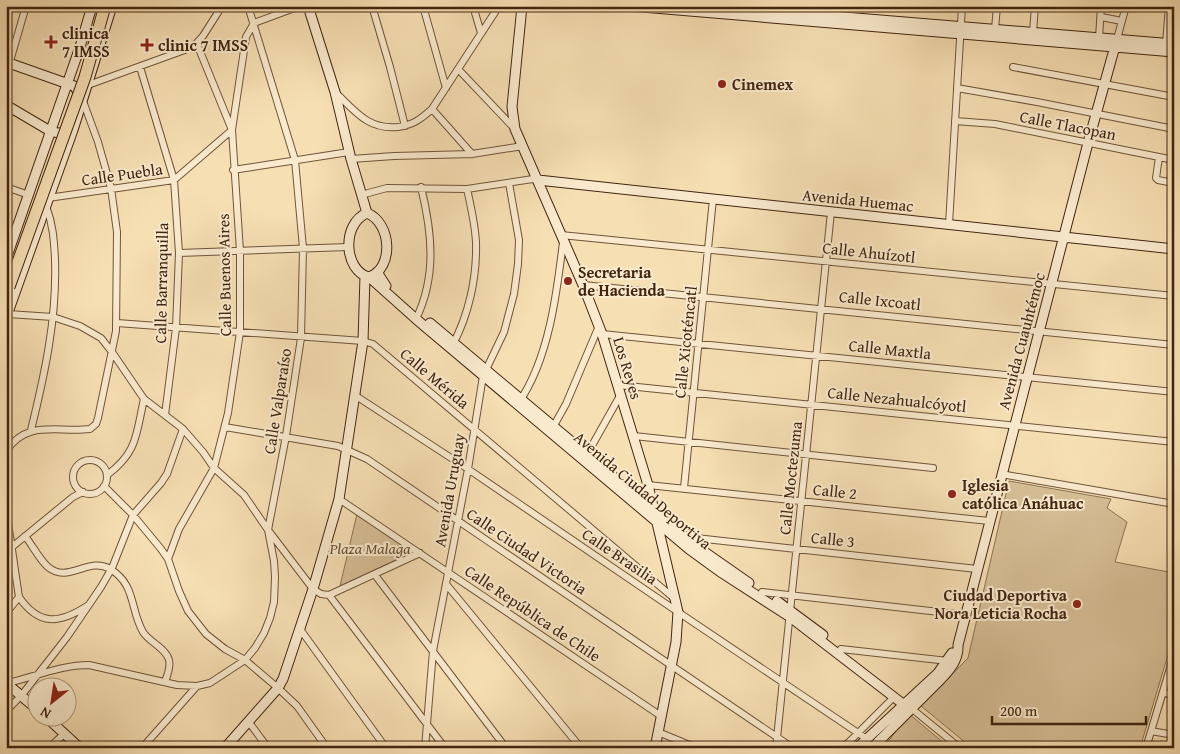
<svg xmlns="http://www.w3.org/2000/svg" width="1180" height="754" viewBox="0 0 1180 754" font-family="'Gentium Book Plus',serif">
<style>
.green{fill:#d7bf97;stroke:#8c7254}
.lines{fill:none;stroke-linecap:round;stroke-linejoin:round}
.street-casing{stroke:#6f5439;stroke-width:8}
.secondary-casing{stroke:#422510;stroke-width:11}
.street{stroke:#f9eace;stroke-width:6}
.secondary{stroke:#f9eace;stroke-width:9}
.highway-bridge-casing{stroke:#422510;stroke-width:13;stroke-linecap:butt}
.highway-bridge{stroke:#f6dfb3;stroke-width:11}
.poi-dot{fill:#8f2418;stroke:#f9eace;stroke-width:2}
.labels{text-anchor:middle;stroke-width:4;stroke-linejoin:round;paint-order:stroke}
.poi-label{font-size:16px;font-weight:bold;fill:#422510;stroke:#f9eace;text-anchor:start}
.street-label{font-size:16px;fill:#422510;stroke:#f9eace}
.park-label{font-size:16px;font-style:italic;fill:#674c32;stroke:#f9eace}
</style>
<rect width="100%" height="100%" fill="#f6dfb3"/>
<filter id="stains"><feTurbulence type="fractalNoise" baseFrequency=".004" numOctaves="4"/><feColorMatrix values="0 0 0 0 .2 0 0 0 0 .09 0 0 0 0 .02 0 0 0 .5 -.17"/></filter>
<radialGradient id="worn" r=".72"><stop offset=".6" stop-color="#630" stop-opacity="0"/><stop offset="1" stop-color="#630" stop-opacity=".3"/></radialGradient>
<path class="green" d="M1009,481L1111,499L1107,508L1127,522L1115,562L1174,573V635L1140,748H972L921,706L968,658Z
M357,514L413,552L340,586Z
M909,714L950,748H883Z"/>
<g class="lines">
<defs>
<path id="street" d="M372,6L390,67L405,126
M423,6L446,88
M473,6L481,33
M834,6L835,20
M1101,17L1122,21
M995,29L997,6
M1033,32L1035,6
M1099,38L1101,6
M1117,39L1126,6
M1166,44L1169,6
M140,67L174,180L179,253L176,328L165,415
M1013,67L1174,97
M458,69L514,128
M6,75L26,6
M88,85L193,47L203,36L222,6
M957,88L1037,102L1174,129
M335,92C355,111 368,130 398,127C413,125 421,119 432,109L499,6
M432,109L472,154
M955,121L995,124L1174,160
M1159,157L1156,178L1158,180L1174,183
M351,159L394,156L472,154L523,146
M233,170L349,152
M6,187L29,195
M361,195L387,188L467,189L533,179L538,180
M48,198L174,180L232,130L246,37L254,23L300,6
M949,224L962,6
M561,235L1174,296
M179,253L348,247
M583,285L1174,345
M8,314L53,317L80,326L101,338L112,352L144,399L183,429L203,452L214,468L244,495L268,530L313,589L321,594L329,595L420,553
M416,319C437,276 432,232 421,187
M117,323L363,341L373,344L675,599
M602,334L1174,392
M452,346C469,315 477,277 476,242C475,224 471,207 467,189
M618,385L1174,442
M356,396L468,469L678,612L867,739
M519,402C549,359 557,292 563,242
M225,427L338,446L367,459L793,748
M552,429L566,404L599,326
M31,430C45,373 57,318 55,259C54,240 53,224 46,206
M634,436L933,468
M6,451C28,419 57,433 90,429L96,424L98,418L116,331L117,232L111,188L98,142L83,101
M585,458L621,394
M73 477a17 17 0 1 1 34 0a17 17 0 1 1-34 0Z
M1001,474L1174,504
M107,475C138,452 136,434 144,399
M648,485L989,521
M104,486L133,515L161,549L168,559L179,591L188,611L206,634L225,649L245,660L278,688L297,706L327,748
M684,488L713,199
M339,499L661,716
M6,509L19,597L6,613
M25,536C33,546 39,559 48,567C68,584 89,556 110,569C136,584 130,610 143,632C149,642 166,648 169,660C171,667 167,676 165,682
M687,537L977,569
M6,547H12L73,497L83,492
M168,559L179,529L214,468L228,413L240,332V251L232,130L197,44
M375,575L506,748
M446,584L581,748
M762,592L966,615
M329,595L445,748
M19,597C39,626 59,624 87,606
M300,629L386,748
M841,649L948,661
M7,683C34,677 61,665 89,665L177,685L197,686
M1163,693L1174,694
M911,708L960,748
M6,711L21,696L67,637L101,587L112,568L133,515L161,483L167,474L183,429
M248,721L268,748
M1151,731L1174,735
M658,732L697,748
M49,748L64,734
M142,748L197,686L210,683L245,660L255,648L264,633L270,618L274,602L275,577L274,561L268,530L286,436L301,338L303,248L295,160L248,6
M425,748L433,651L468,469L483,376L504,332L514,294L518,264L519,240L509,183
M776,748L831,212
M842,748L849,742L894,697
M1146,748L1174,655"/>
<path id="secondary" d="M308,6L335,92L351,159L367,213C392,223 394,269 369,277C344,271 341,224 367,213
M522,6L512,107L515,129L583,285L602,334L648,485L675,599L678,612L676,642L655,748
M630,6L1174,52
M709,6L1174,44
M6,62L74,86L81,96
M6,105L50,131L58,133L69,132
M538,180L1174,249
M6,259L80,47L92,6
M377,272L386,286
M369,277L416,319L689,549L722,573L790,617L903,704L911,708
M6,318L73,130L112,6
M430,323L671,525L706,553L749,583
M777,601L823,635
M6,683L38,710
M45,716L80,748
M225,748L278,688L283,679L313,589L339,499L363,341L365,276
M857,748L938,673L952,653
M872,748L939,681C949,671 959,660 958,645L1088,143L1117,39"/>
</defs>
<use href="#street" class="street-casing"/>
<use href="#secondary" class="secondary-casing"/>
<use href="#street" class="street"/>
<use href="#secondary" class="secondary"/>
<defs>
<path id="highway-bridge" d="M9,287L85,77L105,6"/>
</defs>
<use href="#highway-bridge" class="highway-bridge-casing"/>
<use href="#highway-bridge" class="highway-bridge"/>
</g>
<g class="poi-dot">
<path d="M48.5 34.5h5v5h5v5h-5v5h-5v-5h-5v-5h5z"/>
<path d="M144.5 37.5h5v5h5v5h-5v5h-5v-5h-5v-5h5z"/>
<circle cx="722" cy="84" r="5"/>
<circle cx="568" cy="281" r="5"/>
<circle cx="952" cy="494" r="5"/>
<circle cx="1077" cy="604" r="5"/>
</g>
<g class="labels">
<g class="poi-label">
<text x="62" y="39">clinica<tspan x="62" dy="18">7 IMSS</tspan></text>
<text x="158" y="51">clinic 7 IMSS</text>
<text x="732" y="90">Cinemex</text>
<text x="578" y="278">Secretaria<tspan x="578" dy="18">de Hacienda</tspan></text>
<text x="962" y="491">Iglesia<tspan x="962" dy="18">católica Anáhuac</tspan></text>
<text x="1067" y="601" text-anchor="end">Ciudad Deportiva<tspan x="1067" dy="18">Nora Leticia Rocha</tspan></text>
</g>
<g class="street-label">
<text transform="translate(1068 125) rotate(11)" y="6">Calle Tlacopan</text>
<text transform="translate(122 174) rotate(-8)" y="6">Calle Puebla</text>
<text transform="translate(858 200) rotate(6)" y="6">Avenida Huemac</text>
<text transform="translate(869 252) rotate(6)" y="6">Calle Ahuízotl</text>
<text transform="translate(224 275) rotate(-91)" y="6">Calle Buenos Aires</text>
<text transform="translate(161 283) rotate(-89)" y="6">Calle Barranquilla</text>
<text transform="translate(880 300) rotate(6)" y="6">Calle Ixcoatl</text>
<text transform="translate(1021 341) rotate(-75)" y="6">Avenida Cuauhtémoc</text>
<text transform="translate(685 342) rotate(-84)" y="6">Calle Xicoténcatl</text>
<text transform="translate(890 349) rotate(6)" y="6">Calle Maxtla</text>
<text transform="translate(628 368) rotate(73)" y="6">Los Reyes</text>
<text transform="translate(435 378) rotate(40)" y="6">Calle Mérida</text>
<text transform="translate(897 399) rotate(6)" y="6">Calle Nezahualcóyotl</text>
<text transform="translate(277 401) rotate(-81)" y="6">Calle Valparaíso</text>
<text transform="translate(790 478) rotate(-84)" y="6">Calle Moctezuma</text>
<text transform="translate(449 490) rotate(-80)" y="6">Avenida Uruguay</text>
<text transform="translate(643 490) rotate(40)" y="6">Avenida Ciudad Deportiva</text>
<text transform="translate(835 491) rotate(6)" y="6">Calle 2</text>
<text transform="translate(833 539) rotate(6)" y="6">Calle 3</text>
<text transform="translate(527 551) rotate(34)" y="6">Calle Ciudad Victoria</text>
<text transform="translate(620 556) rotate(34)" y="6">Calle Brasilia</text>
<text transform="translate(533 613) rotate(34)" y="6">Calle República de Chile</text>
</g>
<g class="park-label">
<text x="370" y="554">Plaza Malaga</text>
</g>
</g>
<rect width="1180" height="754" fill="none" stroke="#f6dfb3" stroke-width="25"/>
<rect x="8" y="8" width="1165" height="739" fill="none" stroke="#422510" stroke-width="2.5"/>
<rect x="12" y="12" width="1155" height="729" fill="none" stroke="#422510"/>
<g transform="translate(52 702) rotate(210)"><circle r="24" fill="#f9eace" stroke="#b09b82"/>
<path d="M0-4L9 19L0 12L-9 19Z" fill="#8f2418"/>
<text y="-8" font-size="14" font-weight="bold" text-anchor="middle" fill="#422510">N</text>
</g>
<path d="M992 716v8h154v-8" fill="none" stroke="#422510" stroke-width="2.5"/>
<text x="1000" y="716" font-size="15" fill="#422510" stroke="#f9eace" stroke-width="4" paint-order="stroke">200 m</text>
<rect width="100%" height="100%" filter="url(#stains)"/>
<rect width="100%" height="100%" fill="url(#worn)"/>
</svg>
